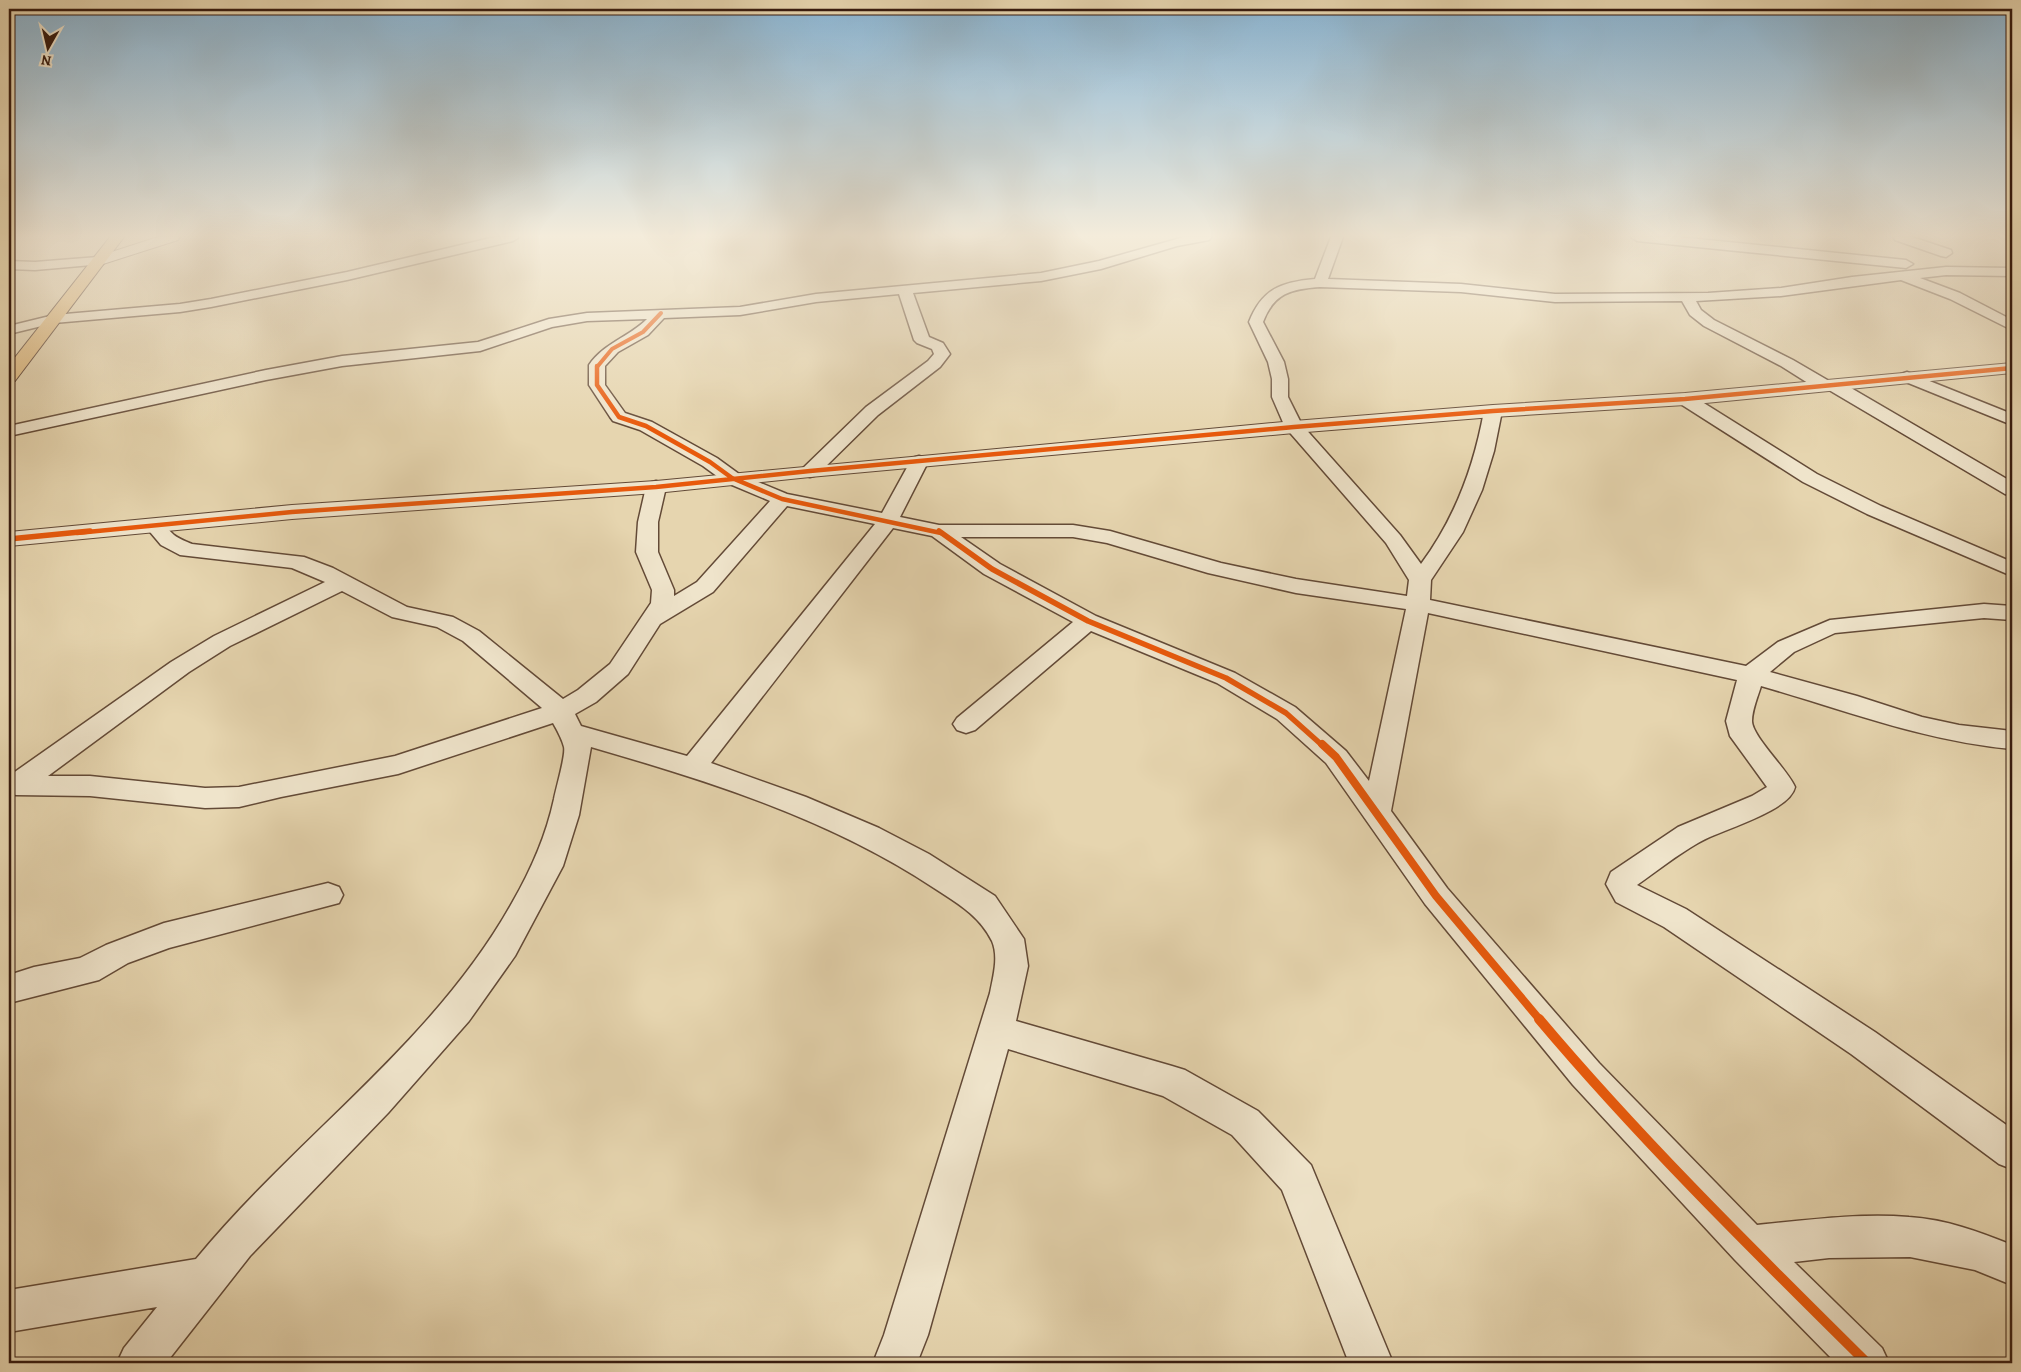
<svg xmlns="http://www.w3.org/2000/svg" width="2021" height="1372" viewBox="0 0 2021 1372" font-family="Alegreya,serif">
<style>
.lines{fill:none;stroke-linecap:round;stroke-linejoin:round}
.minor-casing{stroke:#634a37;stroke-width:3}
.tertiary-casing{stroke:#634a37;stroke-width:2}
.trunk-casing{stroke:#371b0f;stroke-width:2}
.minor{fill:#efe4cb;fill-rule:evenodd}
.tertiary{fill:#efe4cb;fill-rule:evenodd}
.trunk{fill:#e3ba78;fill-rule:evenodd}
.cycleway-far4-casing{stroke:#efe4cb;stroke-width:5.5}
.cycleway-far3-casing{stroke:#efe4cb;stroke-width:7}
.cycleway-far2-casing{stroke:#efe4cb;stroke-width:9}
.cycleway-far1-casing{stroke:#efe4cb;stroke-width:11}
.cycleway-casing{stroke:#efe4cb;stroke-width:13}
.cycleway-far4{stroke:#e8590c;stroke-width:4}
.cycleway-far3{stroke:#e8590c;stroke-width:4.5}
.cycleway-far2{stroke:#e8590c;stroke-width:5.5}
.cycleway-far1{stroke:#e8590c;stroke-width:8}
.cycleway{stroke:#e8590c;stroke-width:10}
</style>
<rect width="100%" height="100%" fill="#e6d5af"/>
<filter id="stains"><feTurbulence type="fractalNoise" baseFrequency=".004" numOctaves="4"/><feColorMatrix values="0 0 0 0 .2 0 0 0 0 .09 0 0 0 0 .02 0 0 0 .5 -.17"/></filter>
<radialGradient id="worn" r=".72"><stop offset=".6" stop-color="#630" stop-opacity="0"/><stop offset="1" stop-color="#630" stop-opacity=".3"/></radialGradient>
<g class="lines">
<defs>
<path id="minor" d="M495,237H519L513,241L347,280L211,307L180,312L54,323L9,334V326L54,315L180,304L211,299L347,272Z
M1184,237H1211L1209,240L1177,246L1101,269L1041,281L913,293L929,337L943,343L950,354L940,367L878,415L817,475L810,477L803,475L800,471L866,407L928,361L934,354L932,349L917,343L914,340L899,294L816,302L740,315L664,318L648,335L618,352L605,366V385L625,413L652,422L717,458L739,474L787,494L882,513L910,462L912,458L919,456L926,458L928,462L900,517L939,525H1073L1110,531L1221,563L1296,579L1407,596L1409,580L1386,543L1285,427L1272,397V379L1268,362L1249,322C1262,289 1281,282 1315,279L1331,237H1343L1328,279L1461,284L1555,294L1708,293L1781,288L1852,277L1946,267L2012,268V276L1946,275L1920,278L1960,293L2012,320V330L1950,299L1901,280L1781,296L1696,301L1701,310L1714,320L1793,360L1829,381H1839L2012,482V496L2005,494L1829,390H1819L1781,366L1704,326L1690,315L1682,301L1555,302L1461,292L1320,287C1291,289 1274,293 1263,322L1284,362L1288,379V397L1302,425L1400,535L1421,564C1455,518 1474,467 1484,411L1487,407L1493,406L1499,407L1502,411L1494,451L1482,490L1463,532L1431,580L1430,600L1746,666L1778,642L1830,620L1984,604L2012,606V620L1984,618L1835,633L1794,652L1770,672L1857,696L1922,717L1959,725L2012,731V749C1924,741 1845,710 1761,686C1758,696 1752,710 1752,721C1752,736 1787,769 1795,787C1790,812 1719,830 1698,843C1677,855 1657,871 1637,885L1686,909L1875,1032L2012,1129V1169L1999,1164L1851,1054L1664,927L1616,902L1606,884L1611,872L1678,827L1752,796L1767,787L1730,736L1726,721L1737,680L1428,613L1391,811L1447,888L1599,1063L1757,1225C1807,1220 1859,1213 1909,1217C1945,1219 1980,1232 2012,1245V1285L1975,1270L1910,1257L1829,1258L1794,1262L1882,1348L1889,1363H1836L1735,1260L1573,1085L1425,904L1326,763L1277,719L1217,683L1091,631L975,730L966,733L957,730L953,724L957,718L1073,622L984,574L932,536L893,528L711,763L806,797L879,828L929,854L995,896L1024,939L1028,966L1016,1021L1172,1066L1185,1070L1258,1111L1311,1165L1393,1363H1349L1282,1190L1232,1135L1163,1096L1008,1049L928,1335L917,1363H873L884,1335L990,993C993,977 999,957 992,941C979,915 957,903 934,888C830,819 709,781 591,747L579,815L563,866L515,956L469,1021L388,1113L250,1256L166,1363H117L124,1348L157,1307L9,1332V1290L196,1259C297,1136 433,1044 512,903C531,870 546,836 554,799C556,788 566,755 564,747C562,739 557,730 553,723L398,774L281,797L239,807L205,808L90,796L16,795L9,793V776L171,662L214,636L325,582L292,568L180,555L161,545L145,526L148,522C162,518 164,526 174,535C179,539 187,542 192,544L304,557L333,568L407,607L453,617L479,631L563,699L578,690L610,664L651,603L652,590L636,552L638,522L646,487L649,483L656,481L663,483L666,487L658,522V552L674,590V596L697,582L770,501L725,482L703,466L640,430L613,421L610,417L589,385V365C604,343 629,337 647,319L587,321L552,327L480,351L342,366L266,380L9,436V426L266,370L342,356L478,342L549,319L587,313L740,307L816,294L1041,273L1099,261ZM787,506L875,524L687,756L581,726L575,714L596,702L628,674L660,624L713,592ZM961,537H1073L1107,543L1208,573L1296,593L1406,609L1369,781L1346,751L1295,707L1235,673L1096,616L1000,564ZM342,591L392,617L437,627L463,641L542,708L395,756L239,787L205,788L90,776H48L189,672L230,646Z
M1631,237H1678L1906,260L1913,264L1906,268L1637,241Z
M1893,237H1912L1951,250L1952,253L1946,257L1941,256L1895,240Z
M98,257L105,261L103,264L35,270L9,269V261L35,262Z
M1907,372L2012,414V425L1901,380L1899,377L1901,374Z
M1685,394L1691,395L1817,474L1881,506L2012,562V576L1867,514L1803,482L1679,403L1676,399L1679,395Z
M328,883L339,887L343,895L339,903L169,948L128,963L99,980L9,1003V975L34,967L80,958L106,945L164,923Z"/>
<path id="tertiary" d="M158,237H180L178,240L103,264H93L91,261L93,258Z
M2012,363V373L1685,405L1493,417L1294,433L810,477L656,493L292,519L9,546V532L292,505L656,481L1294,421L1493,405L1685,393Z"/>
<path id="trunk" d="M110,237H124L15,381L9,382V365Z"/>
</defs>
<use href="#minor" class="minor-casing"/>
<use href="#tertiary" class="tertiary-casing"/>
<use href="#trunk" class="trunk-casing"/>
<use href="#minor" class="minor"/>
<use href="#tertiary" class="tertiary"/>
<use href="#trunk" class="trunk"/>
<defs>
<path id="cycleway-far4" d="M597,367L612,349L643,332L661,313"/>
<path id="cycleway-far3" d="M597,366V385L619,417L646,426L710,462L732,478L782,499L941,533
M77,533L292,512L656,487L810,471L1294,427L1493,411L1685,399L2012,368"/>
<path id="cycleway-far2" d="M939,531L992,569L1088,621L1226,678L1286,713L1323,746
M9,539L90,531"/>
<path id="cycleway-far1" d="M1322,744L1336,757L1436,896L1540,1020"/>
<path id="cycleway" d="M1539,1019C1641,1140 1755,1252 1867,1363"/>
</defs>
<use href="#cycleway-far4" class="cycleway-far4-casing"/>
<use href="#cycleway-far3" class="cycleway-far3-casing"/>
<use href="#cycleway-far2" class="cycleway-far2-casing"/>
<use href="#cycleway-far1" class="cycleway-far1-casing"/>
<use href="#cycleway" class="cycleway-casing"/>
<use href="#cycleway-far4" class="cycleway-far4"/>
<use href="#cycleway-far3" class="cycleway-far3"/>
<use href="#cycleway-far2" class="cycleway-far2"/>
<use href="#cycleway-far1" class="cycleway-far1"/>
<use href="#cycleway" class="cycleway"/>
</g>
<linearGradient id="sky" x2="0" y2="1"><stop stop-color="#89b5d4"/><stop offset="0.55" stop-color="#f4ecdb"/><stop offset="1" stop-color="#f4ecdb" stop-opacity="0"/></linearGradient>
<rect width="2021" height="429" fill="url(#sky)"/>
<rect width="2021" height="1372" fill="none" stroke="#e6d5af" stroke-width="30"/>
<rect x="10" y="10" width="2001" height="1352" fill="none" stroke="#371b0f" stroke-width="2.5"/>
<rect x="15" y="15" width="1991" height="1342" fill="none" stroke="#371b0f"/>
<g transform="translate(48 48) rotate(188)" stroke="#efe4cb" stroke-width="4" paint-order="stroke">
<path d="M0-4L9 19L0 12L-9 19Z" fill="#371b0f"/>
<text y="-8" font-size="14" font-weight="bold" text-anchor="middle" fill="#371b0f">N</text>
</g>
<rect width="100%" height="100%" filter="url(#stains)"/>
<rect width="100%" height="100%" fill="url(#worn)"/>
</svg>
